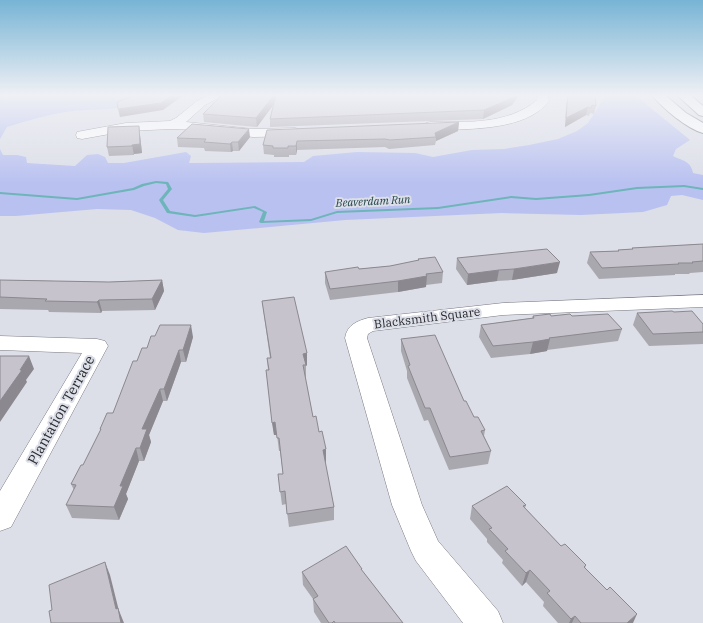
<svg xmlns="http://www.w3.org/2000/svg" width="703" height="623" viewBox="0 0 703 623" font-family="'IBM Plex Serif',serif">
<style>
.green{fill:#b9c1f0}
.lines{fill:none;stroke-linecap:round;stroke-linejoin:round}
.stream{fill:#6db5b9;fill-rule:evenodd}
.street-casing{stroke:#797a83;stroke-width:1}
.primary-casing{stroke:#797a83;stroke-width:2}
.street{fill:#fff;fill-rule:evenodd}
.primary{fill:#fff;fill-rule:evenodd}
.wall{fill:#aaa8af}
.shaded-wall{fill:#8b888f}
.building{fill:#c6c3cc;stroke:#8b888f}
.labels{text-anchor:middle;stroke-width:4;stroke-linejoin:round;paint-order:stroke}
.far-water-label{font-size:11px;font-style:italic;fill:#1a3e40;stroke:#dcdee8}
.street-label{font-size:12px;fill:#2a2b2f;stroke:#dcdee8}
.near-street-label{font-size:14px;fill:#2a2b2f;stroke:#dcdee8}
</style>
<rect width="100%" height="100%" fill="#dcdee8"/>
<path class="green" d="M0,95H148C144,98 139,101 135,103C116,111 93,109 73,111C50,114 29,120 7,127L0,139Z
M606,95H635L690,140L676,149L673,156C683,161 691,161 693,173L703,175V200L682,195L671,196L667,205L643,212L581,215L502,213L345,220L204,233L178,230L155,218L131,210L97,209L16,216H0V149L3,155H17L26,157L27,163L75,166L87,155L98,154L105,157L108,163H124L186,152L191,156L189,163L304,162L313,156L357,152L415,153L433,157L472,150L504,149L529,145L558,139L577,131L588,123Z"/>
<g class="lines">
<path class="stream" d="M0,95H3L0,98Z
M156,181L168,182L172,189L163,200L170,211L195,215L255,206L267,212L264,221L311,219L337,211L438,207L511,196L536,198L589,194L637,187L684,185L703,188V190L684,187L637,189L589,196L536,200L511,198L438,209L337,213L311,221L261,223L259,222L263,212L254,208L195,217L167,213L159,200L168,189L166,184L156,183L144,186L134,190L77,200L0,194V192L77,198L133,188L142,184Z"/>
<defs>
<path id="street" d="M209,95H224L205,105L186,122L253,129L295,128L299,129L301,132L299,135L295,136L253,137L197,130L172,129L126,131L82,139L77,138L76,135L77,132L82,131L126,123L170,121L176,118L197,101Z
M538,95H548L549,101C526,132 464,129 430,130L426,129L424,126L426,123L430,122C466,122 508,125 537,100Z
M703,295V307L503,315L373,331L368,334L367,338L422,505L438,541L498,611L503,623H463L416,561L411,551L392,505L345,338C347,325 357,321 368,318L503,303Z
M0,336L97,339L105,341L108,346L11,527L0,531V491L82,353L0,350Z"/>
<path id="primary" d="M652,95H665L686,113L703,123V133C688,129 662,108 652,95Z
M677,95H690L703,106V116L699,115Z"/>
</defs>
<use href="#street" class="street-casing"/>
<use href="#primary" class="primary-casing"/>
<use href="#street" class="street"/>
<use href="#primary" class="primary"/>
</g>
<path class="wall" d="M218,95H519L512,105L483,119L270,127V119L273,105L257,127L204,122L203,114L219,98Z
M568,95L596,106L594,114L590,113L589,116L586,115L565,127L566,104Z
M459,122L458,131L436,141L435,145L389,149L385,147L297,150L296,155H289V157H274V155L264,154L263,145Z
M140,135L142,153L134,154V155L109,156L107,147Z
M250,137L239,151H233L231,152L205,151L204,148L178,147L177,138Z
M703,244V272L690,273L689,274H675V275L599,279L587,263L590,252L618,251V250L632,249V248Z
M457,258L557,273L512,280L497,281L467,285L456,269Z
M418,259L443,272L442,283L426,285V287L398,292L330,300L325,283V272L390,266L418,261Z
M0,280L109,282L162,280L164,291L155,310L102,311L101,313L49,312L48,310L0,309Z
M262,301L307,353V365L306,366V377H305L313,417L319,432L326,462H325L334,507V520L289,527L286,504L282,505L278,474H283L280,451H279L277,435H274L266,370H268L267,358H270Z
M674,312L703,324V344L649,346L633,325L637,313Z
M533,316H572L622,329L618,341L547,350V351L530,354L491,358L479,337L481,325L532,318Z
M193,337L186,362H181L167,401H163L149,435L151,442L144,461H139L126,494L128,499L119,520L72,518L66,505L74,490L71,484L83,465L100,431V429L113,413L137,361L147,348Z
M401,339L464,401L474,417L485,430L484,436L491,451L488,464L449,470L428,420L424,421L407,378V371L401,351Z
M526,505L525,508L561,546L586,565L585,568L633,623H558L543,606L544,602L526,582L522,586L502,563L503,560L487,542V539L470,519L472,506Z
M362,571L403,623H321L314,612L313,599L303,585L302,572Z"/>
<path class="shaded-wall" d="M172,95H184L163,110L120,117L118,109Z
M274,95H276L277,100L257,127L256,118Z
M515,95H519L512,105L483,119L484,110Z
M588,107L586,115L565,127L566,118Z
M459,122L458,131L436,141V137L435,133Z
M139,126L142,153L134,154V155L132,145Z
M249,129L250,137L239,151L238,142Z
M297,141V150L296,155V146Z
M232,142L233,151L231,152L230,144Z
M560,262L557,273L512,280L514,269Z
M499,270L497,281L467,285L468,274Z
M427,276L426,287L398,292V281Z
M162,280L164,291L155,310L152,299Z
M99,300L102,311L101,313L97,302Z
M191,325L193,337L186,362L183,350Z
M550,339L547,351L530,354L533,342Z
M179,350L181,362L167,401L164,389Z
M307,353V365L306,366L303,354Z
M29,356L34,369L26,380L27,382L0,422V401Z
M160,389L163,401L149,435L151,442L144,461L140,448L142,429Z
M275,422L277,435H274L272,423Z
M136,448L139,461L126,494L128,499L119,520L114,507L120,486Z
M326,449V462L323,463V450Z
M105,562L110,575L120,615L118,608L124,623H121L116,609Z
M530,570L526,582L522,586L526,573Z
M637,614L633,623H627Z
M575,616L572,623H569L571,619Z"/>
<path class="building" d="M136,95H172L161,103L118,109L117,102Z
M222,95H274L256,118L203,114Z
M276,95H515L514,97L484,110L270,119Z
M568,95H595L596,106L592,105L591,108L588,107L566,118Z
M459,122L435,133L436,137L390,140L385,139L297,141L296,146H288V148H273V146L263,145L267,130Z
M192,124L249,129L238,142H232L230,144L204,142L206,139L177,138Z
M139,126L140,144L132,145V146L107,147L108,127Z
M703,244V261L692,262L693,263H678L679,264L602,268L590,252L619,251L618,250L633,249L632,248Z
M547,249L560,262L514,269L499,270L468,274L457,258Z
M435,257L443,272L426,274L427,276L398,281L330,289L325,272L358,267L359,269L390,266L419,260L418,259Z
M0,280L109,282L162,280L152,299L99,300L97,302L45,301L47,299L0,297Z
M294,297L307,353L303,354L306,365H303L313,417L316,416L319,432L322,431L326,449L323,450L334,507L287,514L285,491L280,492L278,474H283L279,438H277L275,422L272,423L266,370H269L267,358H271L262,301Z
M672,311L674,312L692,311L703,324V332L653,334L637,313Z
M550,314L551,316L570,314L572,316L608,314L622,329L549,338L550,339L533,342L493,346L481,325L534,318L533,316Z
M160,325H191L183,350H179L164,389H160L142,429H147L140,448H136L120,486H123L114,507L66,505L76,485L71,484L81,465H83L101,429H100L107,413H113L133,361H137L142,348H147L151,336H155Z
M435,335L464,401H466L474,417H478L485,430L481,431L491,451L450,457L430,408H425L408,366L410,365L401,339Z
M0,356H29L20,370H22L0,401Z
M507,486L526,505L523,506L561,546L565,544L586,565L584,567L607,590L610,587L637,614L627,623H581L575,616L571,619L547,593L550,591L530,570L526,573L505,551L508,549L489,529L492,528L472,506Z
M346,546L362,569H361L403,623H335L334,621L332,623H329L313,599L318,596L302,572Z
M105,562L116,609L118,608L121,623H51L49,611L52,610L49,585Z"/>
<linearGradient id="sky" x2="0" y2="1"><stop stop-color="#77b4d5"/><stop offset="0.52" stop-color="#eff0f5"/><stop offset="1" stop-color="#eff0f5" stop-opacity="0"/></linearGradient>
<rect width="703" height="183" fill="url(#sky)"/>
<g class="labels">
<g class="far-water-label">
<text transform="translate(373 201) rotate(-3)" y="4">Beaverdam Run</text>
</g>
<g class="street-label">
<text transform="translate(427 318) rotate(-7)" y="4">Blacksmith Square</text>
</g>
<g class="near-street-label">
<text transform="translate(61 410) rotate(-61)" y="5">Plantation Terrace</text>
</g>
</g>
</svg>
